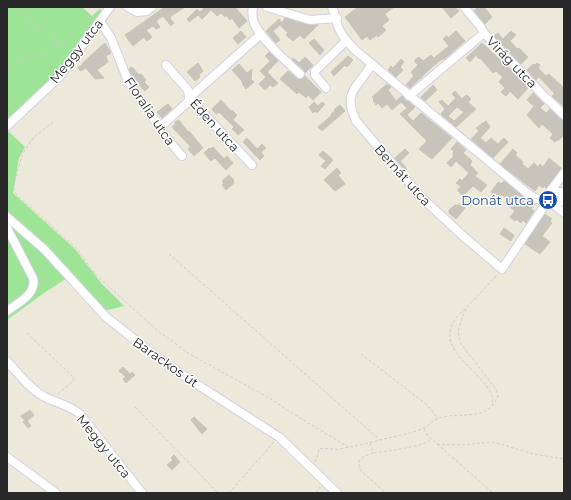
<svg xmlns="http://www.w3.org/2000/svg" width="571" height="500" viewBox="0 0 571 500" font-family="Montserrat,sans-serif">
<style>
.green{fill:#9de496}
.building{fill:#c7c5bb;stroke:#c7c5b5;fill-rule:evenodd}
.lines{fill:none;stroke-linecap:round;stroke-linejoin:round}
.minor-casing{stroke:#d1d0e3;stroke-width:10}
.path{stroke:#ccc;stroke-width:1;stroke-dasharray:3 2;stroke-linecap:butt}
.minor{stroke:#fff;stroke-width:8}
.labels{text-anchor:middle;stroke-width:3;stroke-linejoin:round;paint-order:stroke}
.street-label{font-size:13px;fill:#292929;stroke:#fff}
.transit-label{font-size:13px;fill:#164399;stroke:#fff;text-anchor:end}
</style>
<rect width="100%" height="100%" fill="#ece9db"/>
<path class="green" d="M7,7H82L92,16L100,9L102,11L90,30L48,84L7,121Z
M8,131L25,147L19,158L13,193L75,249L101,283L124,306L104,311L8,211L9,222L44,252L67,278L44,293L7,320V133Z"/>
<path class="building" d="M165,7H185L171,16L170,18L174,23L171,26L163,16L156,21L160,27L156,29L153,26L146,30L152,37L147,41L144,37L133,46L125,35Z
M205,7H235L247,21L239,28L232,18L230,20L226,15L225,17L221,13L217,16L211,10L202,19L198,15L189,22L187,19L197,9L200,12Z
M358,7H394L385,14L389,20L382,26L386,30L378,37L377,35L370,40L367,36L362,40L345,17Z
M442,7H455L459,11L451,18Z
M478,7H484L492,17L485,24L474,11Z
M285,18L295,21L298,23V22L309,25H318L304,39L300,35L293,41L286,35L288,33L280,25L273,31L280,40L276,43L266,31L279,19L282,23Z
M241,31L246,37L238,44L233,38Z
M456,31L465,41L443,60L442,59L432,67L410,88L406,85L414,76L411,72L418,65L414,61L419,57L423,61L431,55L434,58L449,46L443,39L447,36L448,38Z
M511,31L516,35L510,41L517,49L519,48L528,57L521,64L494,36L498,33L503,39Z
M314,39L324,50L320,55L309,43Z
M105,43L111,53L106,56L108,62L97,70L104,78L95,79L86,68L80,71L78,67L83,65L82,64L90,56Z
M482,43L506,65L528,88L518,99L510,91L506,96L501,92L505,88L499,82L503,77L496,71L493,73L480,58L479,59L476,55L470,62L466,58Z
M269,52L278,61L267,72L278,83L273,87L270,85L265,90L259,84L266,77L260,71L270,61L265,56Z
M348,56L353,60L347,67L345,65L334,76L331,72Z
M305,57L313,65L305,73L304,70L292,59L293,58L299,63Z
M401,59L404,62L400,67L403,70L396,77L388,70L391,66L393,68Z
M198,63L203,71L199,75L200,77L195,81L187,72Z
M537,63L540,65L538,68L546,76L549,74L564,88V107L552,96L555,94L539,77L536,80L527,70L533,64L535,65Z
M239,64L247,73L252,69L251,79L254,82L246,89L243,85L242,81L232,70Z
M132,67L139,75L141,74L146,80L144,82L149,87L145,91L134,80L131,74L129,69Z
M288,71L298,79H302L305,76L321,92L313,100L308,95L306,98L299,92L297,94L280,79Z
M387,84L391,87L388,90L396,101L402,96L407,102L408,101L415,107L407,115L413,121L421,113L452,138L432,159L419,149L427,141L400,114L407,108L401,102L392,110L387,104L382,108L378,103L376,105L373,100L374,99L372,97Z
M433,85L437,90L425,101L421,97Z
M455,91L462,99L466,95L468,96L471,99L468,102L476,109L456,127L441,114L445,109L439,102L442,100L448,106L456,98L452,94ZM457,107L464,112L454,121L448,116Z
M533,93L544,104L540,108L546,113L550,109L560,119L564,120V135L558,141L556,140L555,142L550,138L553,134L542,124L539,128L527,115L534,106L527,100Z
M221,100L231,111L232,110L237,115L233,120L244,130L238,135L232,129L234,127L219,112L217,114L214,112L212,109Z
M314,102L318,106L322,102L325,104L317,113L315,111L313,113L309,107Z
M168,104L172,109L162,118L157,112Z
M340,105L345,111L322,131L318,127L332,115L331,114L335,111L334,110Z
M179,120L188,132L189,131L203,148L194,156L188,149L191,147L172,127L175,125V122Z
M486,121L490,127L480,138L486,143L491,138L498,144L504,138L508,142L493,158L471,139L479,131L476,128Z
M247,138L257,149L262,144L266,148L261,152L264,156L260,160L243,142Z
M457,142L466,150L463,153L472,161L470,165L478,173L475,176L487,185L481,192L473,186L463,196L457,190L461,187L456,183L460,179L462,181L469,173L456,161L451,167L447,163L454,156L453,154L454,151L451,149Z
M213,147L224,159L227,156L233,163L226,170L215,158L211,161L204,153L209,148L210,149Z
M405,149L409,153L400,161L407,169L405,170L395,158Z
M513,149L517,153L515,155L523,162L522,164L528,169L534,163L538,167L540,164L543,167L549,158L561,168L546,188L544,186L543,188L539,185L535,191L500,164Z
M323,151L333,160L325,169L321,166L326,161L319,155Z
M337,168L341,173L338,175L345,184L335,191L324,180Z
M229,175L234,180L233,181L234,183L226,190L222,185L224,183L222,181Z
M504,181L524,197L535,204L531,209L534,211L526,223L523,220L521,223L516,219L515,221L510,217L515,211L507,205L510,201L502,195L499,198L491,192L498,182L501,184Z
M455,205H462L465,208L456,219L449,213V210Z
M545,214L552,219L550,221L552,223L542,236L550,242L540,254L525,244Z
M504,228L514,235L511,241L500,234Z
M123,367L130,374L132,372L135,375L126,383L123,379L126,377L119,371Z
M30,410L34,415L27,421L31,426L28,428L23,422L25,421L21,416Z
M194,417L207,429L202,434L191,420Z
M174,455L180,462L172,470L167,465L173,460L171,458Z"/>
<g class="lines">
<defs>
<path id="minor" d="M128,7L137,12L147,11L152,7
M253,7C252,12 252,17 254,23C262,40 286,61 300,74
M267,7L310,20L337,18
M332,7C335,14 336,22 339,29C343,37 349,44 355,50L527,193L537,199L553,204L564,213
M464,7L480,26L484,33L544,96L564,115
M100,21L111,38L128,81L165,136L182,156
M166,65L188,90L189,98L252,165
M371,65C358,89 342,90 356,121L421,197L463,236L502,269L547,202
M326,88L315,75V71L346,41
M409,96L484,33
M7,126L60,76L110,7
M159,128L189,101V98L261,34
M549,193L561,192L563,194L562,201L557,204H553
M543,201L564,173
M7,217L44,249L106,317L149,351L178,372L279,437L337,493
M7,228L33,278C37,294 18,303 7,311
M7,361C18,373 29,388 43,396C56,403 69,405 80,414L142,493
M7,457L56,493"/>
</defs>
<use href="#minor" class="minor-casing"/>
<path class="path" d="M16,7L29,19L34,27L40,29L60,41
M7,67L25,57L41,54L68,39L94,16
M7,88L8,97L7,109
M53,122L33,138L22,155L14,184V190L18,196L77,249L96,275L160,333L171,340L186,352L271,399L284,408L348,447
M169,254L380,440
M465,309C459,315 451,322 450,332C446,355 486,376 492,396C493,399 492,403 492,406
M27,333L74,378L73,381L57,395
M361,354L426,404L438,418
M135,407L218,493
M424,429L428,436L493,493
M370,443L373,453L365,456L359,461V466L361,471L386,493
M437,444L460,445L493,442L533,454L564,459
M374,453C388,451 421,447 431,440
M315,462L318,455L319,449C326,447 333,450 340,449C356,446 373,442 388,438C398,436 416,432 424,428C429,425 433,420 439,418C460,411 488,423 498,396L496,389L461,344L458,332L462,318L467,307L498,274
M229,493L274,442
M316,493L320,487"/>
<use href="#minor" class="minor"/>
</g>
<defs>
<symbol id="bus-disc" viewBox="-11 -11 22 22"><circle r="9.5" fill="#1a4fb4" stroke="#fff"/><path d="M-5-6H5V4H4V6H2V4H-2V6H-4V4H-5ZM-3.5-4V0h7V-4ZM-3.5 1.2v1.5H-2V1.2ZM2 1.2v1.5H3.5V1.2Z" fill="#fff"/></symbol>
</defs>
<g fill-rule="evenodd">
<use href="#bus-disc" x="537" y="189" width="22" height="22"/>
</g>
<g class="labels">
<g class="street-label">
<text transform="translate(76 51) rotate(-52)" y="5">Meggy utca</text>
<text transform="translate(512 62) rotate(46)" y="5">Virág utca</text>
<text transform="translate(150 111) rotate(56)" y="5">Floralia utca</text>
<text transform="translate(215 125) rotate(48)" y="5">Éden utca</text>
<text transform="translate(403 175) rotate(48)" y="5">Bernát utca</text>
<text transform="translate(166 362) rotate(35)" y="5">Barackos út</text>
<text transform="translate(104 446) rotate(51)" y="5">Meggy utca</text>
</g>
<g class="transit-label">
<text x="534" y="205">Donát utca</text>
</g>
</g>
<rect width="571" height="500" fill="none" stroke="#292929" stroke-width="16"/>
</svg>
